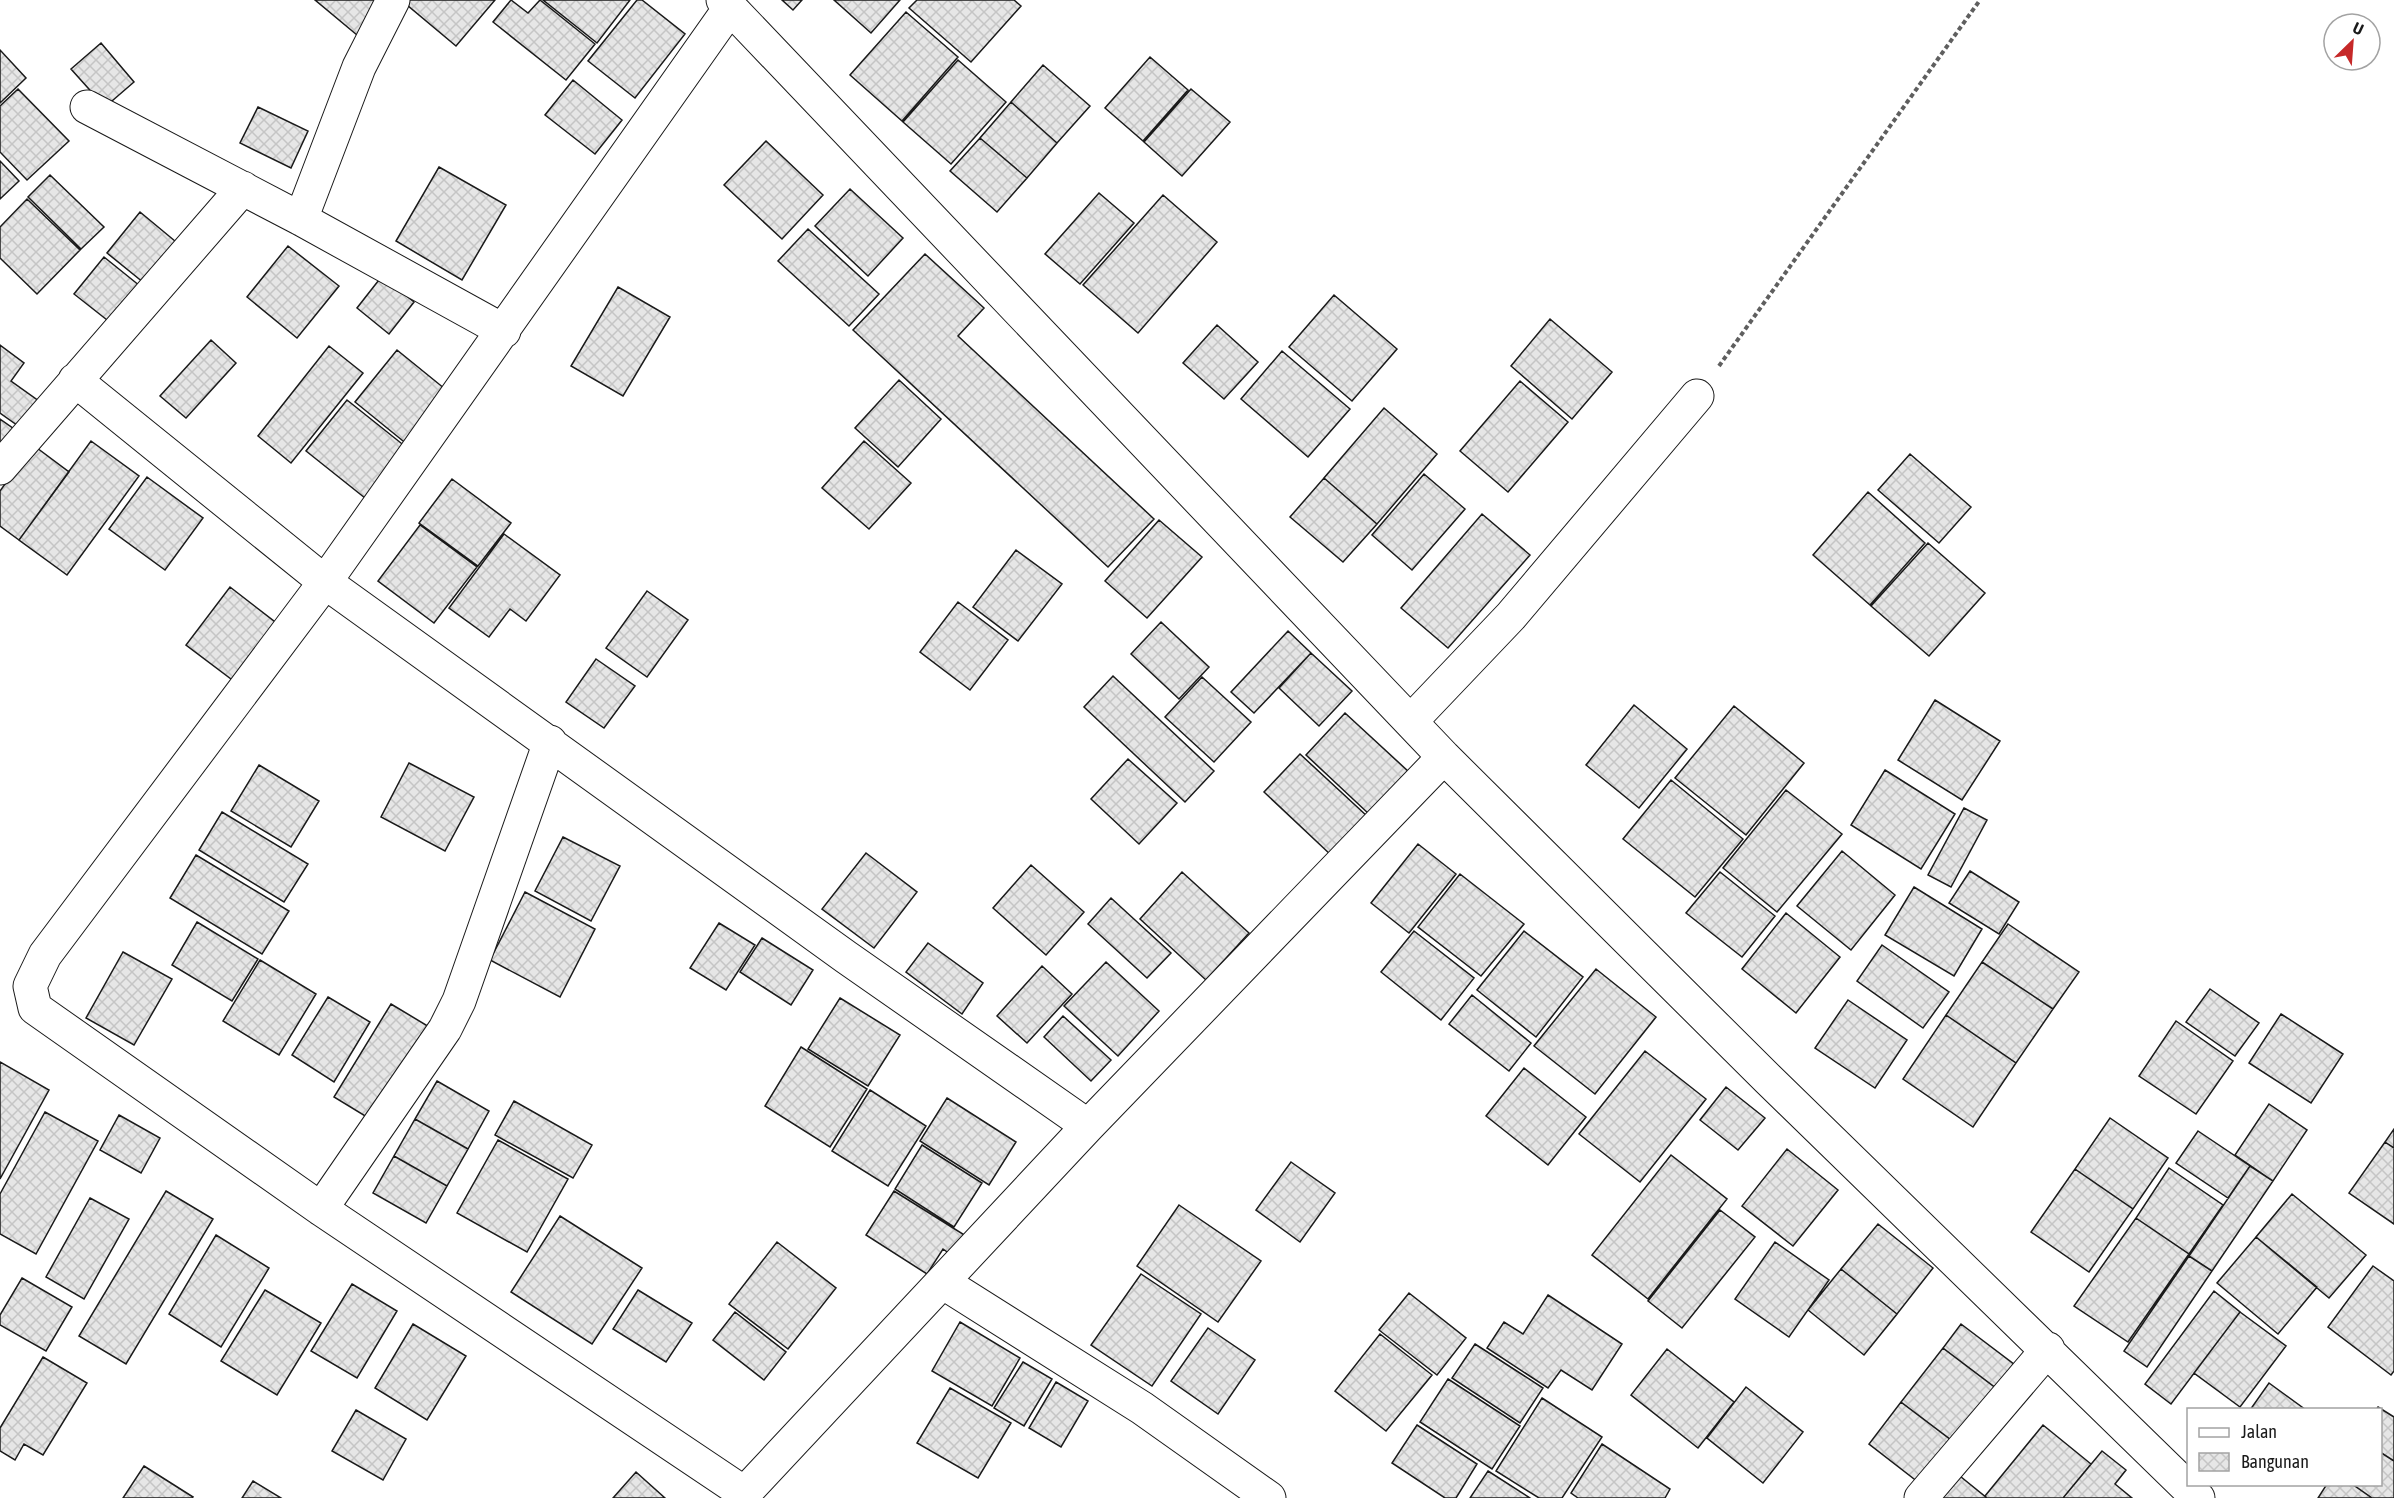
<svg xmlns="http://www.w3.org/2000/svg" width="2394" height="1498" viewBox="0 0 2394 1498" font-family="'Asap Condensed',sans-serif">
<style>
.building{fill:url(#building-cross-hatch);stroke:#1a1a1a;stroke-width:1.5}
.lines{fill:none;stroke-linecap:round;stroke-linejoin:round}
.minor-casing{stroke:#1a1a1a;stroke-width:35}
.path{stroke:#5f5f5f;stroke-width:4;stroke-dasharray:4.5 3;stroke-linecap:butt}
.minor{stroke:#fff;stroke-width:33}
</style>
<defs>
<pattern id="building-cross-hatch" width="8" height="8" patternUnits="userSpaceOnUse" patternTransform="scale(1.5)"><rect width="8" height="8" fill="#e6e6e6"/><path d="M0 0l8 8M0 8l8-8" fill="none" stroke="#c5c5c5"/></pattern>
</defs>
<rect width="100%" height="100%" fill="#fff"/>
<path class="building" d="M315,0H386L357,35Z
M401,0H495L456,46Z
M511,0L528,13L540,0L595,44L566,80L493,22Z
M543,0H630L597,43Z
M637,0H642L685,34L635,98L588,61Z
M782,0H802L793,10Z
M834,0H900L871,33Z
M917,0H1014L1021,6L971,62L909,8Z
M906,12L958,57L902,121L850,75Z
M101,43L134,82L105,107L71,69Z
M0,50L26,78L0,103Z
M1150,57L1188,90L1143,141L1105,108Z
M958,60L1006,102L951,164L903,122Z
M1043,65L1090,106L1057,143L1011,102Z
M573,80L622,120L595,154L545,115Z
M18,89L69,141L27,180L0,152V106Z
M1191,89L1230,122L1182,176L1144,142Z
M1011,102L1057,143L1027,178L980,138Z
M258,107L308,131L291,168L240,143Z
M980,138L1027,178L997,212L950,171Z
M766,141L823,195L782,239L724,185Z
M0,161L19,181L0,199Z
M439,167L506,205L462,280L396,241Z
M50,175L104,227L81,249L28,197Z
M850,189L903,238L868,276L815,226Z
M1099,193L1134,223L1080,284L1045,254Z
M1163,195L1217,242L1138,333L1083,285Z
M27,199L80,250L37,294L0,258V227Z
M140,212L181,246L149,287L107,253Z
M808,229L879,294L849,326L778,261Z
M288,246L339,286L297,338L247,297Z
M925,254L984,308L958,336L1154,519L1108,567L853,330Z
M104,257L145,290L116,327L74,294Z
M382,276L414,302L389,334L357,308Z
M618,287L670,317L623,396L571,366Z
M1334,295L1397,349L1352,401L1289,347Z
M1550,319L1612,372L1572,419L1511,366Z
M1217,325L1258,362L1224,399L1183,363Z
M211,340L236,363L186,418L160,396Z
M0,345L24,363L11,381L43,404L24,430L0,413Z
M329,346L363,373L291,463L258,436Z
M397,350L450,393L408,445L355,402Z
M1282,351L1350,409L1308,457L1241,399Z
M899,380L941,419L898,467L855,428Z
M1520,381L1568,422L1508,492L1460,451Z
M347,400L406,447L365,498L306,451Z
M1384,408L1437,454L1377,524L1324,478Z
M0,419L17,431L0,454Z
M91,441L139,476L67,575L19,540Z
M864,441L911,483L869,529L822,488Z
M33,445L69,472L19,540L0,526V491Z
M1910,454L1971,507L1939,543L1878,490Z
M1424,474L1465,509L1412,570L1372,535Z
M147,477L203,518L165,570L109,529Z
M1324,478L1377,524L1343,562L1290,517Z
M452,479L511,523L478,566L419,523Z
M1868,492L1925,543L1870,605L1813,555Z
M1482,514L1530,555L1448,648L1401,608Z
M1159,520L1202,557L1147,618L1105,581Z
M420,525L477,567L434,623L378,581Z
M504,534L560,575L526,621L510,609L489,637L449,608Z
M1928,543L1985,593L1929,656L1871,606Z
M1016,550L1062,584L1018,641L973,607Z
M230,587L279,625L235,682L186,645Z
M647,591L688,620L647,677L606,648Z
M958,602L1008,640L970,690L920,652Z
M1161,622L1209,667L1179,699L1131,654Z
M1288,631L1311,653L1254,713L1231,692Z
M1311,653L1352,691L1319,726L1279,688Z
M596,659L635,686L604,728L566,702Z
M1113,676L1214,771L1185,802L1084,707Z
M1202,677L1251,722L1214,762L1165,717Z
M1935,700L2000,741L1962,800L1898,760Z
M1634,705L1687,749L1639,808L1586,765Z
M1734,706L1804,763L1746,835L1675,778Z
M1345,713L1409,772L1370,815L1306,755Z
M1300,754L1368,817L1332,856L1264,792Z
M1128,759L1177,803L1139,844L1091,799Z
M409,763L474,797L445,851L381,817Z
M259,765L319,801L291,847L231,811Z
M1885,770L1955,814L1921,869L1851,825Z
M1671,780L1743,839L1695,897L1623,839Z
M1786,790L1842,834L1777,912L1723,868Z
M1964,808L1987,820L1951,887L1928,875Z
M222,812L308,864L284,902L199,850Z
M563,837L620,866L591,921L535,891Z
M1418,844L1456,874L1409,933L1371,903Z
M1842,851L1895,895L1851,950L1797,906Z
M866,853L917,892L874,948L822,909Z
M196,855L289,911L262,954L170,898Z
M1031,865L1084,912L1046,955L993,908Z
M1970,871L2019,902L1999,934L1949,903Z
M1182,872L1249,933L1206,980L1140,919Z
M1720,872L1775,916L1742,957L1686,913Z
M1460,874L1524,924L1481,976L1418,927Z
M1914,887L1982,929L1954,976L1885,935Z
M525,892L595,929L560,997L490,960Z
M1111,898L1171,953L1147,978L1088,924Z
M1786,913L1840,957L1796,1013L1742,969Z
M197,922L258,959L232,1001L172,965Z
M719,923L755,945L726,990L690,968Z
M2008,924L2079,972L2053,1009L1982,962Z
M1414,931L1474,978L1441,1020L1381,972Z
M1524,931L1583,977L1536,1037L1477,990Z
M762,938L813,970L791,1005L740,972Z
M928,943L983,983L962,1014L906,972Z
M1882,945L1949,992L1923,1028L1857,981Z
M123,952L172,979L134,1045L86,1018Z
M260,960L316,994L279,1055L223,1021Z
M1106,962L1159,1011L1118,1056L1064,1006Z
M1982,962L2053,1009L2016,1063L1946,1015Z
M1042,966L1072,994L1027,1043L997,1016Z
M1596,969L1656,1017L1595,1094L1534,1046Z
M2210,989L2259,1023L2235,1056L2186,1022Z
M1472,995L1531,1043L1509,1071L1449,1024Z
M328,997L370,1022L334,1082L292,1055Z
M840,998L900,1035L868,1086L808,1049Z
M1848,1000L1907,1040L1875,1088L1815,1048Z
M391,1004L431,1028L375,1122L334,1097Z
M2281,1014L2343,1054L2311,1103L2249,1063Z
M1946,1015L2016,1063L1973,1127L1903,1079Z
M1063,1016L1111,1060L1091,1081L1044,1037Z
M2176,1021L2233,1061L2196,1114L2139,1076Z
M801,1047L867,1089L830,1147L765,1106Z
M1645,1051L1706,1099L1640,1182L1579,1134Z
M0,1062L49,1090L0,1179Z
M1524,1068L1586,1117L1548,1165L1486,1116Z
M437,1081L489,1111L468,1149L415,1119Z
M1726,1087L1765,1118L1738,1150L1700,1120Z
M870,1090L926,1126L888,1186L832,1151Z
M947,1098L1016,1142L989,1185L920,1141Z
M514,1101L592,1145L573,1178L495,1135Z
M2269,1104L2307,1130L2273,1181L2235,1155Z
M45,1112L98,1141L36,1254L0,1234V1194Z
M119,1115L160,1138L141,1173L100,1150Z
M2110,1118L2168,1158L2133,1209L2075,1169Z
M415,1119L468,1149L447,1186L394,1156Z
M2394,1129V1148L2385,1142Z
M2198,1131L2250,1166L2228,1198L2176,1163Z
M498,1140L568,1179L527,1252L457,1213Z
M2385,1142L2394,1148V1224L2349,1193Z
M922,1145L982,1183L954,1227L895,1189Z
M1787,1149L1838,1190L1793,1246L1742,1206Z
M1671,1155L1727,1199L1648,1299L1592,1255Z
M394,1156L447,1186L426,1223L373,1193Z
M1291,1162L1335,1193L1300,1242L1256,1210Z
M2250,1166L2273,1181L2212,1271L2189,1256Z
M2169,1168L2223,1205L2189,1254L2136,1218Z
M2075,1169L2133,1209L2089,1272L2031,1232Z
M166,1191L213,1219L126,1364L79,1336Z
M894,1191L966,1236L954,1257L943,1249L927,1274L866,1235Z
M2292,1194L2366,1255L2329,1298L2256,1237Z
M90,1198L129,1219L84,1299L46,1277Z
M1179,1205L1261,1261L1218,1322L1137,1266Z
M1720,1210L1755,1237L1682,1328L1648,1301Z
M560,1216L642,1268L592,1344L511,1292Z
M2136,1218L2189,1254L2128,1342L2074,1306Z
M1878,1224L1933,1268L1897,1314L1841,1269Z
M216,1235L269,1268L221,1347L169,1314Z
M2256,1237L2317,1287L2278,1334L2217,1283Z
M777,1242L836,1288L788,1349L729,1304Z
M1775,1242L1829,1280L1789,1337L1735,1299Z
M2189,1256L2212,1271L2147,1367L2124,1351Z
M2373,1266L2394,1281V1371L2391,1375L2328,1327Z
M1841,1269L1897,1314L1864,1355L1808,1310Z
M1141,1274L1201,1314L1152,1386L1091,1345Z
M22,1278L72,1307L46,1351L0,1325V1315Z
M352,1284L397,1311L357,1378L311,1351Z
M265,1290L321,1323L277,1395L221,1361Z
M638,1290L692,1323L666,1362L613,1329Z
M2214,1291L2240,1312L2171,1404L2145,1384Z
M1409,1293L1466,1338L1437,1375L1379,1330Z
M1548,1295L1622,1344L1592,1390L1561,1370L1548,1388L1487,1348L1504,1322L1523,1334Z
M735,1312L786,1352L764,1380L713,1340Z
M2240,1312L2286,1346L2240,1407L2194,1373Z
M960,1322L1020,1358L992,1406L932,1371Z
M413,1324L466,1356L427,1420L375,1388Z
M1961,1324L2019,1368L2001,1392L1943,1348Z
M1208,1328L1255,1360L1218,1414L1171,1381Z
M1380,1334L1432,1375L1386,1431L1335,1391Z
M1475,1344L1543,1388L1520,1423L1452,1378Z
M1943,1348L2001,1392L1959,1446L1901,1402Z
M1667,1349L1734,1402L1698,1448L1631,1395Z
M43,1357L87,1383L43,1455L24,1444L15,1460L0,1451V1428Z
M1023,1362L1052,1379L1024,1426L994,1408Z
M1448,1379L1520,1426L1492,1469L1420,1422Z
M1056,1382L1088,1401L1061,1447L1029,1428Z
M2269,1383L2306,1410H2250Z
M1746,1387L1803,1432L1763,1483L1707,1438Z
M950,1388L1011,1423L978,1478L917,1443Z
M1542,1398L1602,1437L1562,1498H1539L1496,1471Z
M1901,1402L1959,1446L1927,1489L1869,1444Z
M2378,1407L2394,1417V1461L2380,1452V1410H2376Z
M356,1410L406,1439L383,1480L332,1451Z
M1417,1425L1477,1464L1456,1498H1445L1392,1463Z
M2043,1425L2091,1464L2063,1498H1987L1985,1496Z
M1602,1444L1670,1489L1665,1498H1578L1571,1493Z
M2102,1451L2126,1470L2115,1484L2132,1498H2063Z
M2380,1452L2394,1461V1498H2372L2352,1484H2380Z
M144,1466L193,1497L192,1498H123Z
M1950,1468L1987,1498H1925Z
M1488,1471L1530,1498H1470Z
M636,1472L665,1498H613Z
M253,1481L281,1498H242Z
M2327,1484H2352L2372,1498H2318Z"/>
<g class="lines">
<defs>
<path id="minor" d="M723,0L1444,757L1768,1079L2198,1498
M730,8L325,582L45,955L30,986L35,1008L321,1209L744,1493
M87,107L301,219L504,331
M301,219L359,67L393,0
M75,380L325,582L846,957L1088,1126
M0,468L243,188
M1411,721L1511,616L1697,396
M321,1209L445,1029L459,1001L550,742
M944,1283L1142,1408L1269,1498
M740,1498L1088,1126L1444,757
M1921,1498L2048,1349"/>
</defs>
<use href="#minor" class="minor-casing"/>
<path class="path" d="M1719,366L1980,0"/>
<use href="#minor" class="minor"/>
</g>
<rect x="2187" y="1408" width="195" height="78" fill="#ffffff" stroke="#a3a3a3" stroke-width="1.5"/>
<rect x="2199" y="1428" width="30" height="9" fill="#ffffff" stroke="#a3a3a3" stroke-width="1.5"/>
<text x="2241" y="1438" font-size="18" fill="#1a1a1a">Jalan</text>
<rect x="2199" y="1453" width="30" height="18" fill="url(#building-cross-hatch)" stroke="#a3a3a3" stroke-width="1.5"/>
<text x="2241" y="1468" font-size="18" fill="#1a1a1a">Bangunan</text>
<g transform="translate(2352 42) rotate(25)"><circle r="28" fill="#ffffff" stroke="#a3a3a3" stroke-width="1.5"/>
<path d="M0-4.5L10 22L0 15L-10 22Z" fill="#c62828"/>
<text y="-9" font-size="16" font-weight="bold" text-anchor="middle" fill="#1a1a1a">U</text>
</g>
</svg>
